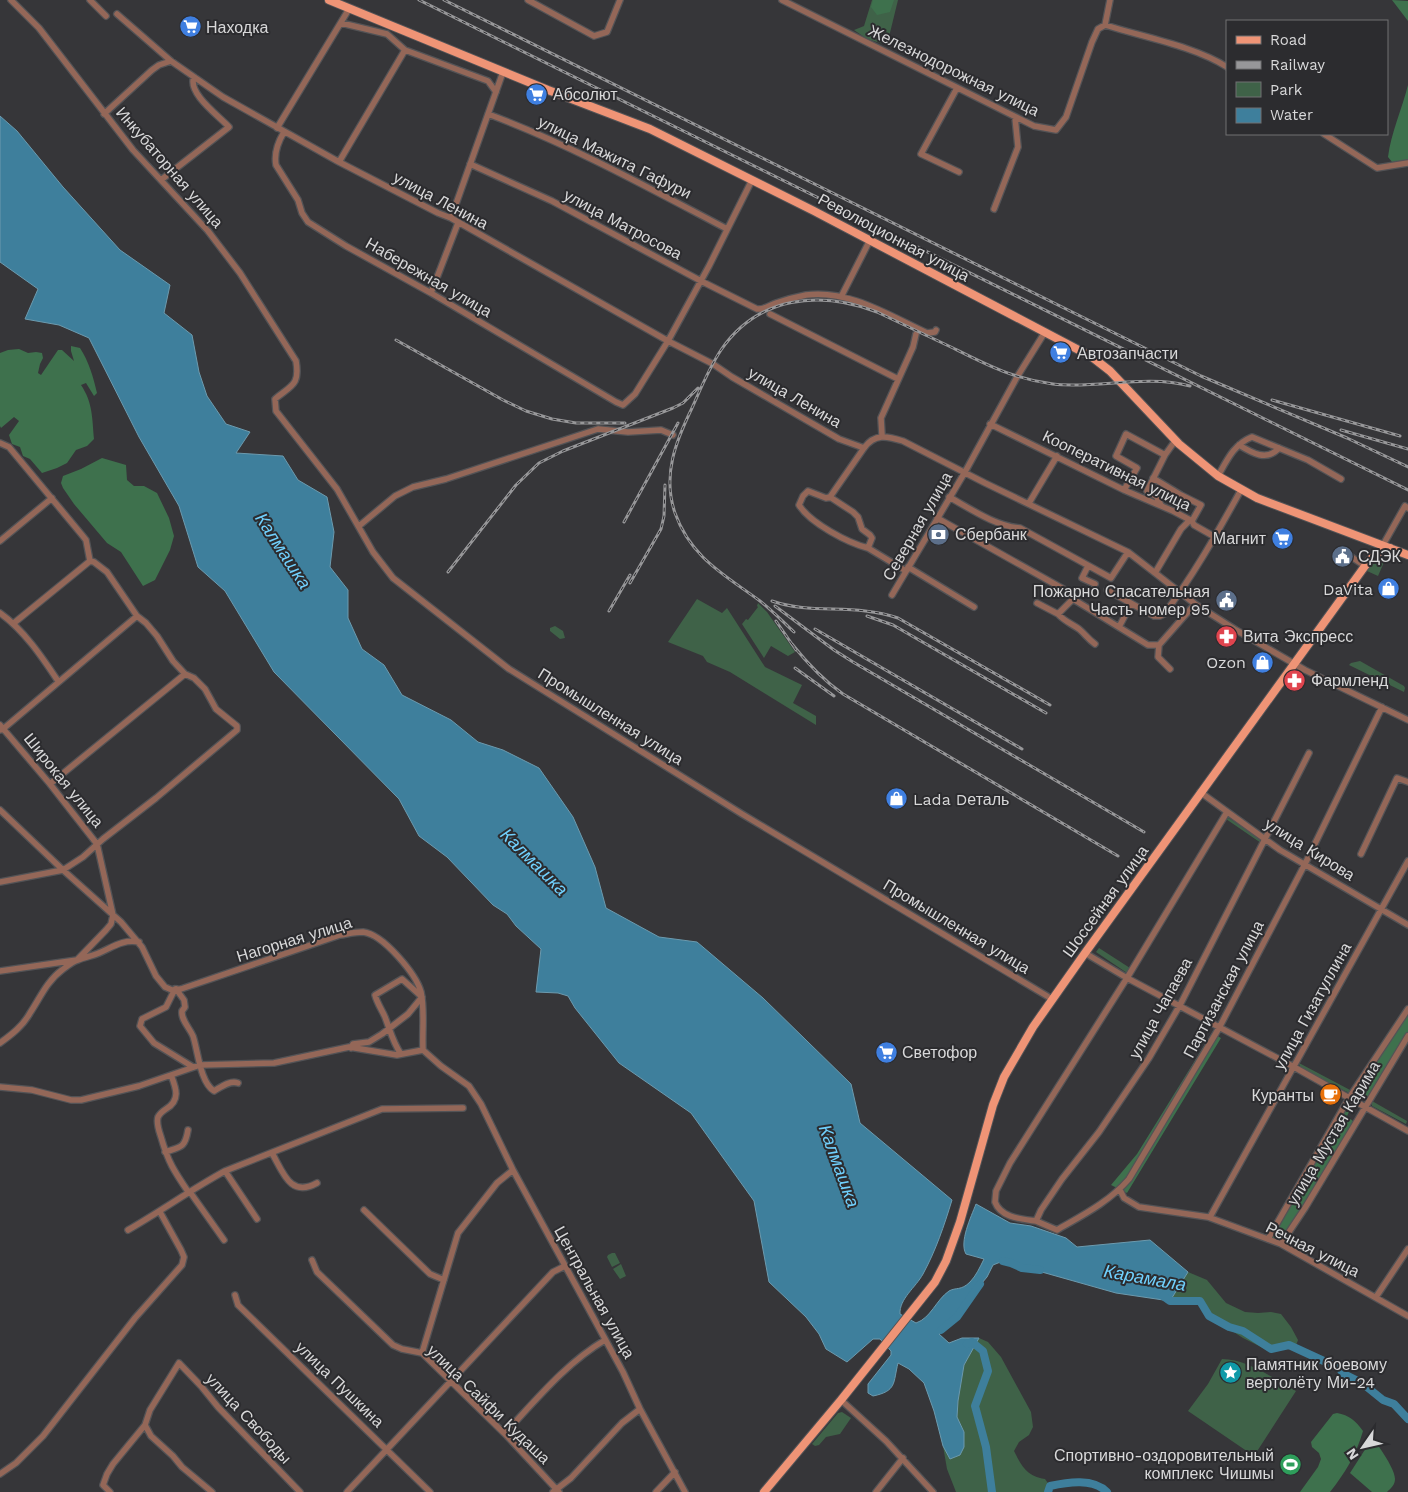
<svg xmlns="http://www.w3.org/2000/svg" width="1408" height="1492" viewBox="0 0 1408 1492" font-family="'Work Sans',sans-serif">
<style>
.green{fill:#3f6248}
.forest{fill:#3e714d}
.water{fill:#3e7f9c;stroke:#6c9aae}
.lines{fill:none;stroke-linecap:round;stroke-linejoin:round}
.river{stroke:#3e7f9c;stroke-width:8}
.minor-casing{stroke:#535356;stroke-width:8}
.major-casing{stroke:#535356;stroke-width:10}
.minor{stroke:#946758;stroke-width:5.5}
.major{stroke:#ef9476;stroke-width:8}
.rail-casing{stroke:#979799;stroke-width:3}
.rail{stroke:#2c2c2f;stroke-width:1;stroke-dasharray:4;stroke-linecap:butt}
.labels{text-anchor:middle;stroke-width:4;stroke-linejoin:round;paint-order:stroke}
.poi-label{font-size:16px;fill:#d8d8d9;stroke:#2c2c2f;text-anchor:start}
.street-label{font-size:16px;fill:#d8d8d9;stroke:#2c2c2f}
.water-label{font-size:18px;font-style:italic;fill:#70d0fd;stroke:#2c2c2f}
</style>
<rect width="100%" height="100%" fill="#363639"/>
<path class="green" d="M872,0H898L887,45L867,39L854,30L864,26Z
M1377,556L1385,560L1378,576L1367,571Z
M697,599L722,613L727,608L765,667L802,685L793,703L816,716V725L730,672L707,662L703,656L668,642Z
M758,603L767,612L795,652L788,656L771,646L764,658L742,624L746,619L748,620L758,607L757,606Z
M555,626L563,631L565,638L560,639L550,631V628Z
M1360,661L1404,686L1405,688L1404,692L1349,665L1351,663Z
M1229,818L1262,841L1261,843L1226,819Z
M1099,948L1130,968L1127,973L1096,952Z
M1299,1063L1352,1091L1349,1093L1300,1068Z
M1372,1101L1407,1121L1406,1124L1372,1106Z
M612,1253H615L620,1263L612,1267L607,1257L608,1255Z
M621,1264L626,1276L620,1279L613,1269Z
M1188,1272L1207,1280L1226,1303L1245,1312L1258,1313L1271,1312L1281,1314L1291,1327L1298,1340L1295,1348L1269,1351L1243,1338L1209,1316L1200,1301H1170Z
M979,1338L988,1342L1001,1357L1031,1412L1033,1427L1029,1435L1019,1442L1014,1451C1022,1467 1027,1476 1045,1479L1050,1486L1048,1492H956L947,1469L943,1446L951,1459L964,1432L957,1417L958,1401L964,1365Z
M1222,1359C1248,1359 1274,1379 1296,1391L1254,1456L1188,1411L1208,1384Z
M842,1412L851,1418L840,1434L826,1437L819,1445L815,1446L812,1444L838,1413Z"/>
<path class="forest" d="M873,0H894L890,12L877,15L871,7Z
M1392,0L1408,1V21Z
M1408,85V161L1392,162L1388,157C1391,133 1402,109 1408,85Z
M71,346L80,348C89,362 93,376 97,393L94,396L86,383L81,385C93,403 92,418 94,439L87,446L76,450L67,463L57,468L42,473L30,459L23,456L20,447L12,444L9,435L19,421L14,417L1,428L0,426V353L8,350L19,349L28,353L36,352L42,353L43,358L40,364L38,373L41,375L58,350H62L74,361L71,351Z
M102,458L126,465L127,480L134,486H144L157,493L169,518L174,536L170,550L155,580L143,586L121,552L107,543L74,504L63,488L61,483L63,476L81,469Z
M1408,1010V1033L1369,1097L1357,1090Z
M1212,1033L1221,1038L1127,1193L1111,1185L1137,1154Z
M1344,1112H1349L1347,1116L1354,1122L1283,1238L1279,1240L1271,1239Z
M1337,1413C1349,1415 1356,1421 1363,1431C1356,1455 1345,1473 1330,1492H1300L1318,1467L1321,1459L1319,1453L1312,1447L1311,1442L1333,1414Z
M1374,1440C1380,1448 1395,1469 1395,1479C1395,1485 1391,1488 1387,1492H1372L1350,1473L1366,1448Z"/>
<path class="water" d="M0,116L17,131L63,187L120,250L170,285L164,313L192,335L199,372L207,396L226,424L250,432L236,453L283,456L298,480L327,497L334,532L330,567L348,590V618L362,649L384,665L402,695L451,720L478,742L503,750L539,768L573,817L595,867L606,908L659,937L697,942L763,998L851,1084L860,1123L952,1200C944,1226 936,1250 923,1274C916,1287 899,1299 900,1314L916,1323C931,1318 936,1300 949,1291C956,1287 961,1291 970,1282C976,1276 980,1267 984,1259L966,1254C959,1242 971,1217 976,1204L1010,1223L1031,1226L1066,1238L1077,1247L1150,1240L1188,1272L1170,1301L1116,1293L1003,1261L993,1265L987,1277L939,1334L949,1343L962,1338H979L964,1365L958,1401L957,1417L964,1432V1447L960,1455L950,1459L943,1446L934,1411L924,1383L909,1369L898,1363C893,1383 897,1391 873,1396L868,1393V1384L891,1355V1351L880,1339H873L847,1362L826,1349L819,1334L806,1317L769,1282L754,1201L691,1113L619,1063L575,1008L568,996L558,993L536,992L541,949L516,926L507,914L493,905L447,857L419,836L399,799L274,672L225,591L198,567L179,506L139,437L89,338L59,325L25,319L38,289L0,262Z"/>
<g class="lines">
<path class="river" d="M1003,1261L1011,1263L1022,1268L1040,1270
M1163,1296L1170,1301H1200L1209,1316L1229,1327L1243,1331L1271,1349L1289,1345L1339,1368L1344,1374L1362,1383L1383,1400L1394,1404L1408,1419
M941,1330L957,1317L980,1284
M967,1344L972,1342L983,1351L988,1371L975,1406L986,1447L992,1492
M1048,1492L1050,1486C1068,1482 1093,1478 1107,1492"/>
<defs>
<path id="minor" d="M11,0L39,28L133,150L208,231L240,273L296,361C300,385 292,385 275,399L276,411L337,489L373,552L393,578L509,669L742,814L1052,999
M90,0L106,16
M528,0L594,36L607,32L620,0
M782,0L1034,126L1056,130L1066,117L1092,42L1098,29L1105,25C1143,37 1194,46 1227,67
M117,14L171,61L223,97L339,162L438,213L451,218L668,341L713,364L732,377L839,439L864,448C875,433 887,436 903,441L985,483L1128,552L1195,604L1236,630L1305,670L1408,720
M341,23L387,34L405,50L488,81L496,92
M1105,25L1110,0
M957,88L921,154L959,172
M104,114L152,70L159,65L171,61
M488,114C571,145 649,188 727,229
M277,128L349,9
M284,132C278,142 274,154 276,165L298,200L302,213L308,222L346,246L431,293L616,402L623,405L635,394L668,341L709,266L752,180
M1324,134L1377,168L1408,163
M339,162L405,50
M470,164L552,201L701,281L757,309C764,310 770,305 776,303C785,300 796,297 806,295C848,289 890,316 927,333L935,332L936,330
M161,180L229,127C219,116 187,93 194,77
M994,209L1018,147L1015,117
M451,218L503,72
M431,293L458,223
M841,297L870,240
M770,314L898,379
M990,424L1124,490L1173,511L1192,521L1201,505L1181,495L1153,478
M882,435L881,418L913,347L916,334
M0,443L9,447L82,535L86,540L90,561
M1239,445C1252,453 1267,462 1279,448
M864,448L830,497L853,512L858,517L862,529L870,535L872,538L868,548L906,571
M1218,476C1227,460 1234,444 1252,437L1308,460L1341,479
M1124,490L1137,468L1116,456L1126,434L1165,455
M830,497L826,498L808,491L803,496L799,505C810,523 848,543 868,548
M949,497C971,509 995,526 1020,528L1111,578L1128,552
M1029,503L1057,456
M1161,505L1156,496L1147,491L1165,455L1175,441
M937,518L1067,591
M1192,521L1194,525L1215,537
M359,526L395,496L413,487L446,479L598,429L628,432L661,430L673,435
M0,541L52,498
M1383,545L1405,506L1408,508
M1350,556L1365,566
M1088,566L1082,578L1095,584
M908,567L974,607
M1155,573L1181,529L1190,520
M1107,590L1154,616H1160L1164,614C1194,575 1217,533 1241,490
M892,595L965,472L1017,377L1045,332
M1037,603L1058,614L1073,599L1148,645H1159L1195,604
M0,613C24,630 42,657 58,681
M1058,614C1064,621 1072,624 1079,629C1085,634 1088,639 1095,644
M14,623L90,561
M1119,627L1131,604
M1159,645L1158,657L1170,669
M0,725L50,784L97,844L113,915L111,924L106,930L77,960L0,971
M0,730L3,729L137,616
M50,784L185,674
M1200,792L1280,850L1408,925
M0,810L63,870L121,922L142,947L156,976L165,987L172,990L181,989L340,935C347,934 355,932 363,932C383,934 416,974 421,992C425,1010 422,1031 423,1050
M1227,812L1127,978L1010,1163L996,1191L995,1202C1001,1218 1021,1219 1036,1221L1041,1210L1062,1179L1099,1132L1149,1058L1180,1005L1309,753
M1361,854L1397,778L1408,782
M0,882L63,870L83,857L103,839L156,798L237,730V726L216,709L205,689L194,678L185,674L173,661L157,636L146,623L137,616L107,572L94,562L90,561
M1085,953L1127,978L1294,1067L1408,1131
M175,989L166,1007L142,1019L140,1026L154,1043L193,1067
M176,989L184,1000L185,1007L182,1011C181,1020 189,1027 193,1036C198,1051 200,1082 214,1091C221,1087 230,1080 238,1083
M0,1043C11,1035 23,1026 30,1013C40,998 47,981 62,970C66,967 73,961 78,960C85,957 92,956 99,953C113,947 123,939 139,942
M351,1048L353,1044L369,1042L382,1034L408,1014L422,997L402,979L375,995C377,1003 382,1010 385,1017C390,1030 393,1043 401,1054
M423,1050L441,1066L469,1086L481,1104L513,1170L623,1372L640,1409L685,1492
M171,1075C176,1088 181,1100 166,1109C163,1111 160,1113 158,1117C156,1123 159,1131 161,1137C168,1162 174,1171 189,1193
M0,1087L32,1090L71,1100H81L139,1086L200,1065L274,1063L349,1047L397,1055L423,1050
M165,1152C181,1147 185,1148 188,1130
M272,1153C283,1172 290,1198 317,1183
M225,1171L257,1219
M1120,1190L1124,1198L1139,1207L1208,1217L1281,1244L1408,1316
M190,1192L224,1240
M364,1210L430,1274L444,1280
M1210,1217L1408,861
M1036,1221L1057,1230C1083,1215 1109,1202 1129,1179L1219,1028L1305,864L1382,707
M128,1230C161,1211 192,1189 225,1171L382,1109L463,1108
M1268,1239L1349,1098L1408,1009
M1281,1244L1305,1208L1408,1036
M312,1260L317,1272L393,1345L402,1349L422,1353L507,1436L559,1492
M235,1295L238,1305L430,1492
M1376,1297L1408,1249
M422,1353L458,1233L497,1183L513,1170
M841,1400L886,1441L933,1492
M145,1425L151,1436L173,1456L182,1467L212,1492
M505,1433C536,1400 566,1363 605,1340
M0,1474L16,1463L43,1436L135,1318L182,1265L184,1257L181,1250L160,1212
M110,1492L103,1485L107,1474L113,1464L145,1425L150,1410L179,1363L201,1386L218,1407L300,1492
M347,1492L553,1272L565,1266
M553,1492L571,1478L622,1423L640,1409
M656,1492L675,1472
M876,1492L903,1458"/>
<path id="major" d="M329,0L548,90L650,129L814,211L1092,357L1110,371L1179,444L1218,476L1257,498L1408,555
M764,1492L841,1400L935,1282L946,1261L960,1222L993,1105L1004,1077L1033,1027L1085,953L1365,566C1372,557 1378,550 1390,548"/>
</defs>
<use href="#minor" class="minor-casing"/>
<use href="#major" class="major-casing"/>
<use href="#minor" class="minor"/>
<use href="#major" class="major"/>
<defs>
<path id="rail" d="M419,0L1408,490
M444,0L1201,376L1347,438L1408,467
M396,340L503,400L526,411L552,419L576,423H625
M1272,400L1400,436
M1341,430L1408,449
M624,522L678,423
M448,572L516,485L539,463L563,451L673,408L683,403L698,388
M630,583L661,529L664,516L665,485
M772,601C812,615 855,603 898,618L1050,705
M775,606L834,650L853,662L1144,832
M609,611L630,575
M867,616L893,625L1046,713
M776,621L796,650
M815,629L1022,749
M794,632C783,622 773,611 760,601C725,575 691,558 675,513C662,475 676,441 692,408C701,388 709,368 721,350C758,296 820,290 877,312C902,324 928,336 953,348C987,365 1014,379 1053,384C1098,389 1145,374 1190,386
M792,644C807,663 823,680 843,694L1118,856
M795,668L834,696"/>
</defs>
<use href="#rail" class="rail-casing"/>
<use href="#rail" class="rail"/>
</g>
<defs>
<symbol id="supermarket-disc" viewBox="-11 -11 22 22"><circle r="9.5" fill="#3f7fe0" stroke="#2c2c2f"/><path d="M-6-5.5h2.5l.6 2H6L4.5 2H-2.5L-4.4-4H-6ZM-1.5 3.2a1.3 1.3 0 1 0 .1 0ZM3 3.2a1.3 1.3 0 1 0 .1 0Z" fill="#fff"/></symbol>
<symbol id="bank-disc" viewBox="-11 -11 22 22"><circle r="9.5" fill="#5c6f8a" stroke="#2c2c2f"/><path d="M-6-4H6V4H-6ZM0-2.3a2.3 2.3 0 1 0 0 4.6a2.3 2.3 0 1 0 0-4.6Z" fill="#fff"/></symbol>
<symbol id="civic-disc" viewBox="-11 -11 22 22"><circle r="9.5" fill="#5c6f8a" stroke="#2c2c2f"/><path d="M-.6-6.5H3V-4.5H.6V-3L4-1V1h2V6H-6V1h2V-1L-.6-3ZM-1.2 2.5V6h2.4V2.5Z" fill="#fff"/></symbol>
<symbol id="shop-disc" viewBox="-11 -11 22 22"><circle r="9.5" fill="#3f7fe0" stroke="#2c2c2f"/><path d="M-5-2.5h2.3a2.7 3.5 0 0 1 5.4 0H5L5.5 6h-11ZM-1.5-2.5h3a1.5 2.3 0 0 0-3 0Z" fill="#fff"/></symbol>
<symbol id="pharmacy-disc" viewBox="-11 -11 22 22"><circle r="9.5" fill="#e0444e" stroke="#2c2c2f"/><path d="M-2-6h4v4h4v4h-4v4h-4v-4h-4v-4h4Z" fill="#fff"/></symbol>
<symbol id="cafe-disc" viewBox="-11 -11 22 22"><circle r="9.5" fill="#e8710a" stroke="#2c2c2f"/><path d="M-5.5-4.5H6V0H3Q3 3.5 0 3.5H-2.5Q-5.5 3.5-5.5 0ZM3-3.2v2h1.7v-2ZM-6 4.5H4V6H-6Z" fill="#fff"/></symbol>
<symbol id="sight-disc" viewBox="-11 -11 22 22"><circle r="9.5" fill="#0f9aa8" stroke="#2c2c2f"/><path d="M0-6L1.8-2.2L6-1.7L2.9 1.2L3.7 5.4L0 3.3L-3.7 5.4L-2.9 1.2L-6-1.7L-1.8-2.2Z" fill="#fff"/></symbol>
<symbol id="stadium-disc" viewBox="-11 -11 22 22"><circle r="9.5" fill="#2e9e5b" stroke="#2c2c2f"/><path d="M0-5a6.5 5 0 1 0 0 10a6.5 5 0 1 0 0-10ZM-3.5-1.8h7v3.6h-7Z" fill="#fff"/></symbol>
</defs>
<g fill-rule="evenodd">
<use href="#supermarket-disc" x="178" y="14" width="25" height="25"/>
<use href="#supermarket-disc" x="524" y="82" width="25" height="25"/>
<use href="#supermarket-disc" x="1048" y="340" width="25" height="25"/>
<use href="#bank-disc" x="926" y="522" width="25" height="25"/>
<use href="#supermarket-disc" x="1270" y="526" width="25" height="25"/>
<use href="#civic-disc" x="1330" y="544" width="25" height="25"/>
<use href="#shop-disc" x="1376" y="576" width="25" height="25"/>
<use href="#civic-disc" x="1214" y="588" width="25" height="25"/>
<use href="#pharmacy-disc" x="1214" y="624" width="25" height="25"/>
<use href="#shop-disc" x="1250" y="650" width="25" height="25"/>
<use href="#pharmacy-disc" x="1282" y="668" width="25" height="25"/>
<use href="#shop-disc" x="884" y="786" width="25" height="25"/>
<use href="#supermarket-disc" x="874" y="1040" width="25" height="25"/>
<use href="#cafe-disc" x="1318" y="1082" width="25" height="25"/>
<use href="#sight-disc" x="1218" y="1360" width="25" height="25"/>
<use href="#stadium-disc" x="1278" y="1452" width="25" height="25"/>
</g>
<g class="labels">
<g class="poi-label">
<text x="206" y="33">Находка</text>
<text x="553" y="100">Абсолют</text>
<text x="1077" y="359">Автозапчасти</text>
<text x="955" y="540">Сбербанк</text>
<text x="1266" y="544" text-anchor="end">Магнит</text>
<text x="1358" y="562">СДЭК</text>
<text x="1373" y="595" text-anchor="end">DaVita</text>
<text x="1210" y="597" text-anchor="end">Пожарно Спасательная<tspan x="1210" dy="18">Часть номер 95</tspan></text>
<text x="1243" y="642">Вита Экспресс</text>
<text x="1246" y="668" text-anchor="end">Ozon</text>
<text x="1311" y="686">Фармленд</text>
<text x="913" y="805">Lada Dеталь</text>
<text x="902" y="1058">Светофор</text>
<text x="1314" y="1101" text-anchor="end">Куранты</text>
<text x="1246" y="1370">Памятник боевому<tspan x="1246" dy="18">вертолёту Ми-24</tspan></text>
<text x="1274" y="1461" text-anchor="end">Спортивно-оздоровительный<tspan x="1274" dy="18">комплекс Чишмы</tspan></text>
</g>
<g class="street-label">
<text transform="translate(954 70) rotate(26)" y="6">Железнодорожная улица</text>
<text transform="translate(615 157) rotate(26)" y="6">улица Мажита Гафури</text>
<text transform="translate(170 167) rotate(49)" y="6">Инкубаторная улица</text>
<text transform="translate(441 200) rotate(28)" y="6">улица Ленина</text>
<text transform="translate(623 224) rotate(28)" y="6">улица Матросова</text>
<text transform="translate(894 237) rotate(28)" y="6">Революционная улица</text>
<text transform="translate(429 277) rotate(30)" y="6">Набережная улица</text>
<text transform="translate(795 397) rotate(30)" y="6">улица Ленина</text>
<text transform="translate(1117 470) rotate(26)" y="6">Кооперативная улица</text>
<text transform="translate(917 526) rotate(-60)" y="6">Северная улица</text>
<text transform="translate(611 716) rotate(32)" y="6">Промышленная улица</text>
<text transform="translate(64 780) rotate(51)" y="6">Широкая улица</text>
<text transform="translate(1310 849) rotate(32)" y="6">улица Кирова</text>
<text transform="translate(1105 901) rotate(-54)" y="6">Шоссейная улица</text>
<text transform="translate(957 926) rotate(31)" y="6">Промышленная улица</text>
<text transform="translate(294 939) rotate(-17)" y="6">Нагорная улица</text>
<text transform="translate(1223 989) rotate(-62)" y="6">Партизанская улица</text>
<text transform="translate(1312 1006) rotate(-61)" y="6">улица Гизатуллина</text>
<text transform="translate(1160 1008) rotate(-61)" y="6">улица Чапаева</text>
<text transform="translate(1333 1133) rotate(-59)" y="6">улица Мустая Карима</text>
<text transform="translate(1313 1249) rotate(27)" y="6">Речная улица</text>
<text transform="translate(595 1292) rotate(61)" y="6">Центральная улица</text>
<text transform="translate(340 1384) rotate(44)" y="6">улица Пушкина</text>
<text transform="translate(489 1404) rotate(44)" y="6">улица Сайфи Кудаша</text>
<text transform="translate(249 1418) rotate(47)" y="6">улица Свободы</text>
</g>
<g class="water-label">
<text transform="translate(283 551) rotate(57)" y="6">Калмашка</text>
<text transform="translate(534 862) rotate(45)" y="6">Калмашка</text>
<text transform="translate(839 1166) rotate(70)" y="6">Калмашка</text>
<text transform="translate(1145 1278) rotate(10)" y="6">Карамала</text>
</g>
</g>
<rect x="1226" y="20" width="162" height="115" fill="#2c2c2f" stroke="#717173"/>
<rect x="1236" y="36" width="25" height="8" fill="#ef9476" stroke="#717173"/>
<text x="1270" y="45" font-size="15" fill="#d8d8d9">Road</text>
<rect x="1236" y="61" width="25" height="8" fill="#979799" stroke="#717173"/>
<text x="1270" y="70" font-size="15" fill="#d8d8d9">Railway</text>
<rect x="1236" y="82" width="25" height="15" fill="#3f6248" stroke="#717173"/>
<text x="1270" y="95" font-size="15" fill="#d8d8d9">Park</text>
<rect x="1236" y="108" width="25" height="15" fill="#3e7f9c" stroke="#717173"/>
<text x="1270" y="120" font-size="15" fill="#d8d8d9">Water</text>
<g transform="translate(1363 1447) rotate(236)" stroke="#2c2c2f" stroke-width="4" paint-order="stroke">
<path d="M0-4L9 19L0 12L-9 19Z" fill="#d8d8d9"/>
<text y="-8" font-size="14" font-weight="bold" text-anchor="middle" fill="#d8d8d9">N</text>
</g>
</svg>
